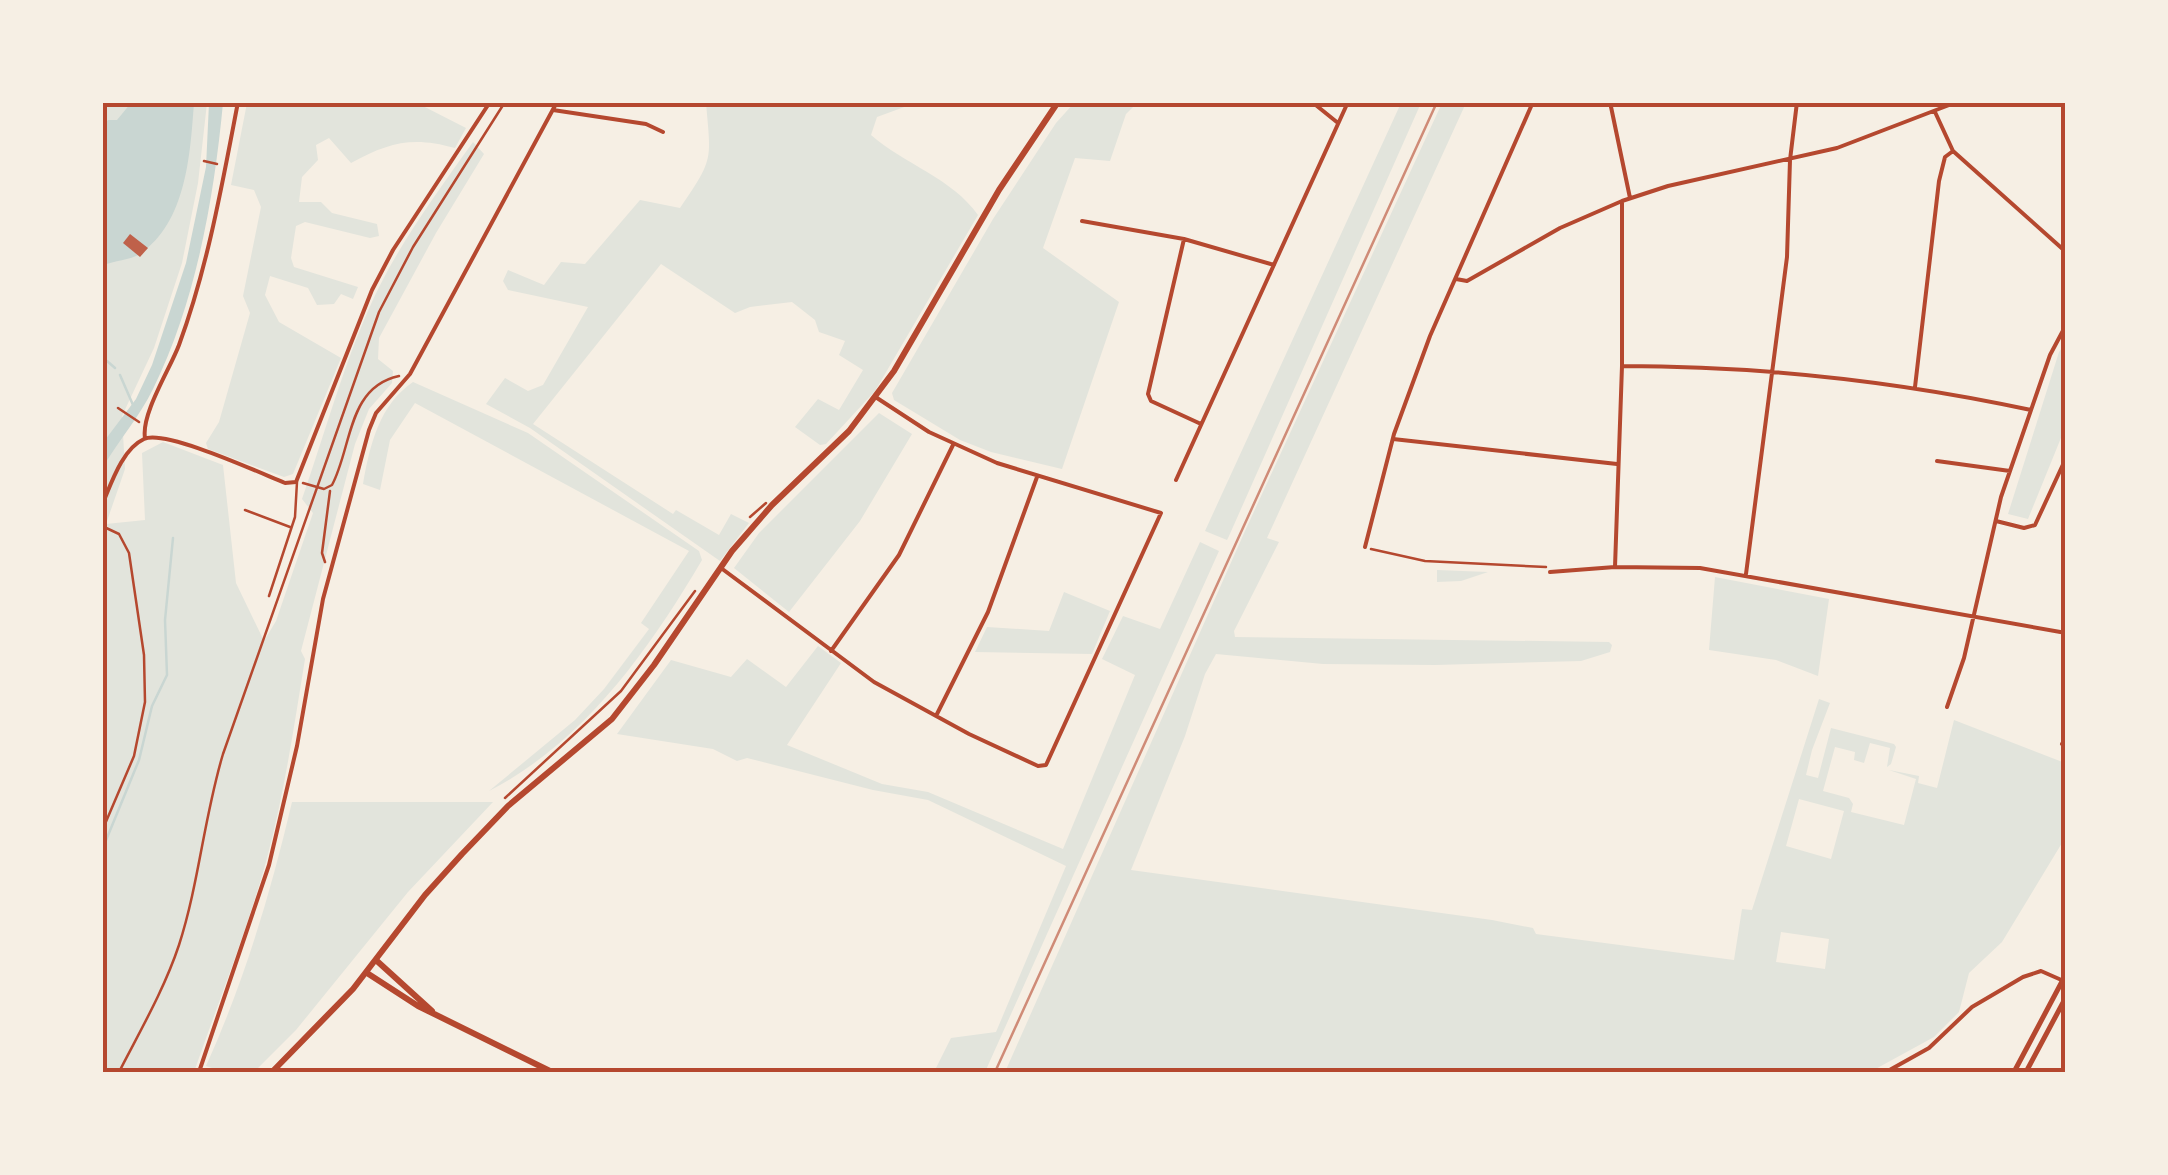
<svg xmlns="http://www.w3.org/2000/svg" width="2168" height="1175" viewBox="0 0 2168 1175" font-family="Raleway,sans-serif">
<style>
.green{fill:#e2e4dc;fill-rule:evenodd}
.water{fill:#c9d6d2}
.lines{fill:none;stroke-linecap:round;stroke-linejoin:round}
.stream{stroke:#c9d6d2;stroke-width:2.5}
.building{fill:#bf614a}
.path{stroke:#b5482f;stroke-width:2.5}
.service{stroke:#b5482f;stroke-width:2.5}
.minor{stroke:#b5482f;stroke-width:4}
.tertiary{stroke:#b5482f;stroke-width:5}
.secondary{stroke:#b5482f;stroke-width:6}
.primary{stroke:#b5482f;stroke-width:6}
.rail{stroke:#cf8b77;stroke-width:2.5}
.neatline{fill:none;stroke:#b5482f;stroke-width:4}
</style>
<rect width="100%" height="100%" fill="#f6efe4"/>
<path class="green" d="M102,103H207L198,183L182,263L154,348L122,416L125,469L106,524L145,520L142,453L163,442L223,465L236,583L264,641L276,621L313,513L302,499C328,425 350,339 388,270C413,225 443,184 473,142L484,154L436,233L379,338L378,359L393,371L392,383L369,409L355,444L301,651L305,659C294,727 284,795 266,862C246,933 218,1003 194,1072H103Z
M247,103H417L466,128L455,148C413,136 389,142 351,163L329,138L316,145L318,160L302,177L299,202H321L332,213L377,224L379,236L370,238L305,222L296,226L291,258L294,267L358,287L353,299L341,294L334,304L317,305L308,288L270,276L265,295L279,322L341,358L293,474L284,477L208,449L206,443L219,422L250,313L243,296L261,207L254,190L231,185Z
M706,103H907V106L877,117L871,135C904,164 952,178 978,215L875,391L826,444L820,445L795,427L818,399L839,410L863,370L839,355L845,341L819,332L815,320L792,302L750,307L735,313L661,264L533,424L673,514L676,510L719,535L731,514L749,523L720,561L530,428L486,404L505,378L528,391L543,385L588,307L508,290L503,281L508,270L544,285L561,262L585,264L640,200L680,208C714,158 711,161 706,103Z
M1074,103H1137L1126,114L1110,161L1075,158L1043,248L1119,302L1062,469L991,452L960,440L894,400L892,393L993,219L1056,123Z
M1401,103H1421L1229,536L1227,540L1205,531Z
M1442,103H1466L1267,538L1279,542L1234,631L1235,637L1609,642L1612,645L1610,652L1581,661L1435,665L1323,664L1216,654L1205,674L1185,736L1131,870L1492,920L1533,928L1536,934L1734,960L1742,909L1752,910L1819,699L1830,703L1812,750L1806,775L1818,778L1831,728L1894,744L1896,747L1891,764L1887,767L1890,748L1870,743L1864,763L1854,760L1855,752L1835,747L1823,791L1849,798L1853,804L1851,812L1904,825L1916,779L1889,770L1919,776L1918,783L1937,788L1954,720L2065,763V838L2002,942L1969,973L1959,1012L1934,1037L1870,1072H1005L1245,531ZM1799,799L1844,811L1831,859L1786,846ZM1781,932L1829,939L1825,969L1776,962Z
M2065,344V428L2028,519L2008,514L2059,352Z
M413,382L528,433L699,551L702,560C649,650 584,742 489,791L575,720L604,689L649,629L641,623L689,551L415,403L390,440L380,490L363,484C370,445 379,405 413,382Z
M879,413L912,434L860,521L789,612L734,568L759,533Z
M1200,542L1219,551L985,1072H934L951,1038L996,1032L1066,866L928,800L873,790L747,758L737,761L713,749L617,734L671,660L731,677L747,659L786,687L818,646L841,663L787,745L882,784L928,792L1063,849L1135,675L1102,659L1123,616L1160,629Z
M1437,570L1488,572L1461,581L1437,582Z
M1715,577L1829,599L1818,676L1776,660L1709,650Z
M1064,592L1110,611L1092,654L975,652L987,627L1049,631Z
M292,802H493L408,892L296,1030L254,1072H224L206,1066C244,982 271,892 292,802Z"/>
<path class="water" d="M131,103H194C190,154 187,221 140,254C130,260 114,261 103,265V125L108,120H117Z
M209,103H223C214,198 196,302 153,389C140,416 119,440 103,467L102,444L136,399L152,365L186,263L206,167Z"/>
<g class="lines">
<path class="stream" d="M107,361L115,368
M120,375L133,405
M102,850L139,760L152,706L167,675L165,620L173,538"/>
</g>
<path class="building" d="M130,234L148,248L140,257L123,243Z"/>
<g class="lines">
<path class="path" d="M204,161L217,164
M118,408L139,422
M303,483L324,489L332,485C352,448 347,387 399,376
M750,517L766,503
M102,526L119,534L129,553L144,655L145,702L134,756L102,831
M1371,549L1425,561L1546,567
M325,562L322,553L330,491
M505,798L621,691L695,591
M119,1072C140,1031 164,990 179,945C199,883 204,817 223,754L379,312L413,247L505,102"/>
<path class="service" d="M245,510L290,527
M269,596L295,517L297,482"/>
<path class="minor" d="M1312,102L1338,123
M1610,102L1630,198
M553,110L646,124L663,132
M1935,112L1953,151L2066,252
M1082,221L1184,239L1274,265
M1184,239L1148,394L1151,401L1201,424
M1456,279L1467,281L1560,228L1622,201L1668,186L1837,148L1957,102
M1622,366C1760,366 1896,381 2031,410
M1915,387L1939,181L1945,157L1953,151
M145,438C141,414 170,369 179,345C208,266 222,185 238,102
M1393,439L1617,464
M1937,461L2010,471
M1176,480L1348,102
M102,505C111,484 122,449 144,439C165,429 260,473 285,483L296,482L372,290L393,250L490,102
M1996,521L2024,528L2035,525L2066,458
M1365,547L1394,434L1430,336L1533,102
M1615,567L1622,366V202
M721,568L874,682L969,734L1038,766L1046,765L1161,513L997,463L929,432L877,398
M1550,572L1615,567L1700,568L2066,633
M1746,574L1787,257L1790,160L1797,102
M831,651L899,555L953,445
M1947,707L1964,658L2001,497L2050,355L2066,325
M936,716L988,612L1037,477
M2062,744L2066,737
M199,1072L269,865L297,746L323,599L369,430L376,413L410,374L557,102
M1886,1072L1929,1048L1972,1007L2023,977L2041,971L2066,982"/>
<path class="tertiary" d="M2014,1072L2066,974
M2026,1072L2066,997"/>
<path class="secondary" d="M377,961L432,1011
M367,973L418,1006L552,1072"/>
<path class="primary" d="M272,1072L353,989L425,895L462,854L508,806L612,719L654,665L732,551L772,505L849,431L894,371L999,190L1058,102"/>
<path class="rail" d="M995,1072L1437,102"/>
</g>
<rect width="2168" height="1175" fill="none" stroke="#f6efe4" stroke-width="210"/>
<rect x="105" y="105" width="1958" height="965" class="neatline"/>
</svg>
